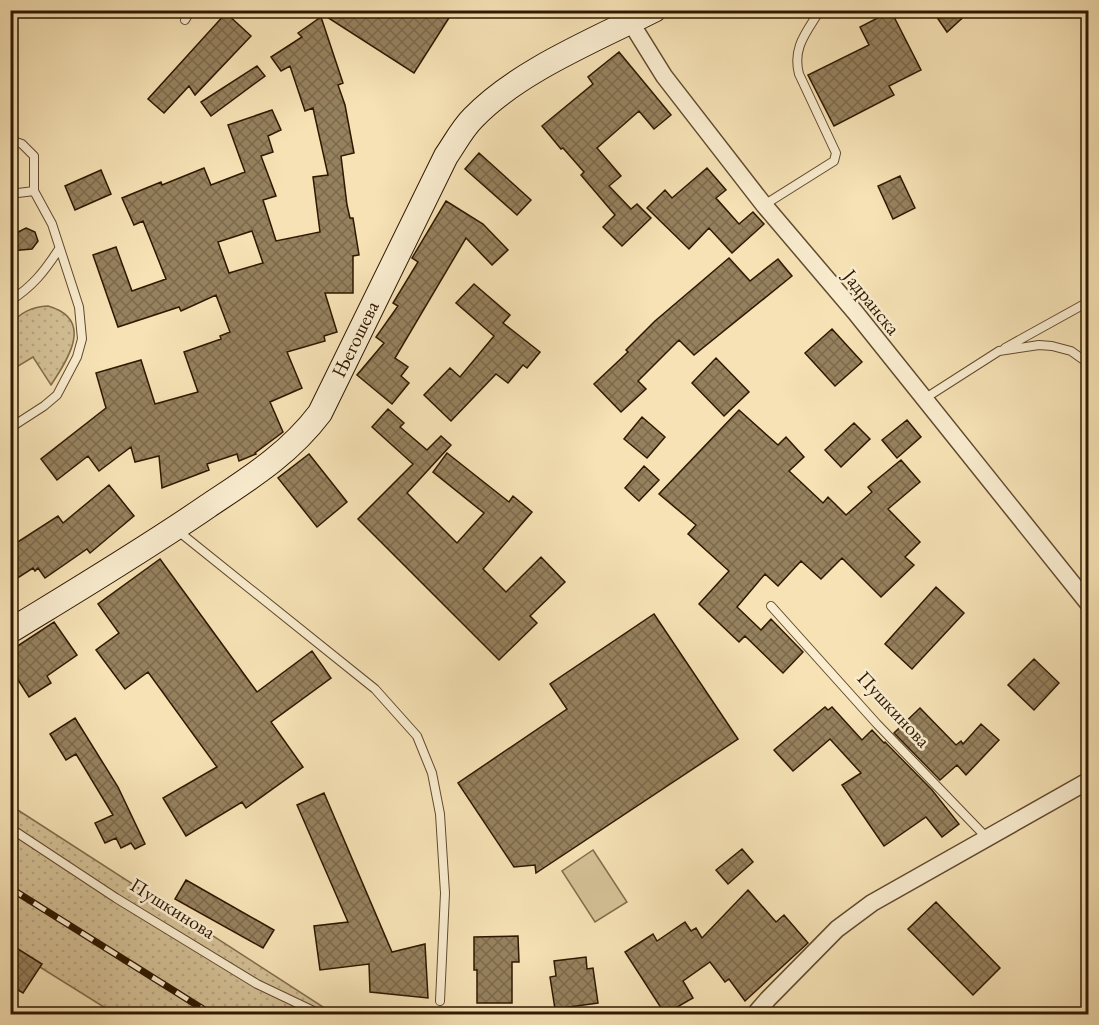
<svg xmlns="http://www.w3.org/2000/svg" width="1099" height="1025" viewBox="0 0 1099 1025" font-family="'EB Garamond',serif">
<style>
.grass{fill:url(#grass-dots);stroke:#826c4b;stroke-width:1.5}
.pitch{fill:#d4c096;stroke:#826c4b;stroke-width:1.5}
.building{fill:url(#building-cross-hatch);stroke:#2f1800;stroke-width:1.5;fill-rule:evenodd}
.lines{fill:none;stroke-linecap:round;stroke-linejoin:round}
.lane-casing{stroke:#614a2d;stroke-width:10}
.street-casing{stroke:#614a2d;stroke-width:19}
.secondary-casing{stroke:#2f1800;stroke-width:26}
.lane{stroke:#f9eccf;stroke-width:8}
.street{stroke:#f9eccf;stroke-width:16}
.secondary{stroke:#f9eccf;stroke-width:24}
.rail-casing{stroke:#2f1800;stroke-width:7}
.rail{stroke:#f9eccf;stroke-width:4.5;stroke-dasharray:14;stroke-linecap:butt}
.labels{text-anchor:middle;stroke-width:5;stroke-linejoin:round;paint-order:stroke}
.street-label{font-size:20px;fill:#2f1800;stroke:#f9eccf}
</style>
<defs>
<pattern id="grass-dots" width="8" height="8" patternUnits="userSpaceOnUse" patternTransform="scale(1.5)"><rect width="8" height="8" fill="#d4c096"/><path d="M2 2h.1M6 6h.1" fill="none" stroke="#b6a480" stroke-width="1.8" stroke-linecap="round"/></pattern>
<pattern id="building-cross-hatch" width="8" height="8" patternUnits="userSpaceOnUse" patternTransform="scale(1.5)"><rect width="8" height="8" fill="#96815e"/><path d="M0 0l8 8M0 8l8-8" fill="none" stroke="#7b694b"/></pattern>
</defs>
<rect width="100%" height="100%" fill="#f6e2b5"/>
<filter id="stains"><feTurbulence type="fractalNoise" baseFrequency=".00333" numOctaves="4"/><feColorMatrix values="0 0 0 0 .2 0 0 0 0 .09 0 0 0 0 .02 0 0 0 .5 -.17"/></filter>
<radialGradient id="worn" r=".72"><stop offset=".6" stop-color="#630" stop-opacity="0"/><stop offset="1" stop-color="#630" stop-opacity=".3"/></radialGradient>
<path class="grass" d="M48,306C94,319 69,358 51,385L33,357L10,371L11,324C21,312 32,307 48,306Z
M10,805L334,1014H115L11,949Z"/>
<path class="pitch" d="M593,850L627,902L595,922L562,871Z"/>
<path class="building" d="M316,10H454L414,73Z
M932,10H971L947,32Z
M891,11L921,70L889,86L894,95L834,126L808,75L869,45L860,27Z
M226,13L251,36L195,95L189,86L164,113L148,99Z
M321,17L343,83L338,85L345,105L354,153L341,156L347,205L350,218H353L359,255L353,256V293H325L337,332L324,336L325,341L287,352L302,388L270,402L283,432L255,453L256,454L239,461L237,454L207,464L209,470L162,488L159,456L135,462L131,447L99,471L88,456L57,480L41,459L106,408L96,373L141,360L155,404L198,392L184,352L221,339L220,336L230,332L216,295L181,311L179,307L118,327L93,255L116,247L132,291L166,279L143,221L134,225L122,198L161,182L162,185L204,168L211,185L245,172L228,125L272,110L281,130L268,136L273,152L261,156L276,196L263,200L276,241L320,232L313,177L328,175L313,108L305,111L290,66L281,71L271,57L302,37L298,33ZM252,231L263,263L229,273L218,242Z
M619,52L671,115L654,129L639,111L597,148L621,176L609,186L631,209L637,204L651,218L622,246L603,227L615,215L581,175L584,172L563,148L561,149L542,126L593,84L588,77Z
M257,66L265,76L211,116L201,102Z
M479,153L531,200L517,215L465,169Z
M707,168L726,190L716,198L739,224L753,212L764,224L732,253L709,228L689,249L647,208L665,190L672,198Z
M101,170L111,194L75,210L65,186Z
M900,176L915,208L893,219L878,186Z
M446,201L483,224L508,250L492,265L466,238L395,358L408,367L401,376L409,383L392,404L357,375L384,343L376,337L398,306L393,303L418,262L412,258Z
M26,228L35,232L38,241L32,249L10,251V247L18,232Z
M729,258L750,281L778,259L792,276L694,355L679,340L638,381L646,389L621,412L594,384L628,352L626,350L655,321Z
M474,284L510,315L503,323L540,352L527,368L523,365L508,383L496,374L451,421L424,395L450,368L460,377L494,336L456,303Z
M832,329L862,362L835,386L805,353Z
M716,358L749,392L724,416L692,383Z
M388,409L404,423L400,427L427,450L441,436L451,445L407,493L457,543L484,513L433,472L447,453L509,502L513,496L532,512L483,569L506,592L541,557L565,582L530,616L537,623L499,660L358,519L413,464L372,427Z
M739,410L778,445L786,437L804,457L789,471L823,503L828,497L846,515L872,492L868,487L901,460L920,482L888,509L920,542L905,557L914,565L881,597L842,558L821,579L801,561L778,586L765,574L737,607L761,630L771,619L803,652L783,673L745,636L739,642L699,604L729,571L688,534L696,525L659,494Z
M642,417L665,437L647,458L624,439Z
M907,420L921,437L897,458L882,440Z
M854,423L870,439L841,467L825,450Z
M309,454L347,502L317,527L278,478Z
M644,466L659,480L639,501L625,488Z
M109,485L134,516L90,553L87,549L45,578L38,568L35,571L33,568L16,579L10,571V547L58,516L63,523Z
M160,559L257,692L312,651L331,678L271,722L303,767L246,808L242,802L186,836L163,798L217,767L148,672L125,689L96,650L119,633L98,604Z
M936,587L964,613L912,669L885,644Z
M654,614L738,739L536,873L535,865L514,867L458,783L567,709L550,684Z
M54,622L77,655L47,676L51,683L29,697L11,669L10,651Z
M1034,659L1059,683L1034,710L1008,685Z
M825,707L828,710L832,707L862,740L872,730L884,743L885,742L932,790L959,824L942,837L926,817L884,846L842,785L861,773L830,739L793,771L774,750Z
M920,708L956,745L961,741L963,744L981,724L999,740L966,775L957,765L940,780L894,733Z
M75,718L118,787L145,844L135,849L131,843L121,848L116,838L105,843L95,823L113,815L76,754L66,760L50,734Z
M324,793L392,952L425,944L428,998L370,992L369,964L320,970L314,926L348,922L297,805Z
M742,849L753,862L728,884L716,870Z
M186,880L274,930L263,948L175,899Z
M748,890L776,922L784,915L808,943L745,1001L729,979L725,982L710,962L683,981L693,998L665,1014L625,952L653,934L657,941L685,922L691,931L696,928L702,938Z
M936,902L1000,968L973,995L908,929Z
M518,936L519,962H512V1003H477V970H474V937Z
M10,944L42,964L23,993L10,985Z
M586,957L587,969L593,968L598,1003L555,1009L550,977L556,976L554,961Z"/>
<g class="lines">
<defs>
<path id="lane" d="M185,20L191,10
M10,140L22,144L34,156V191L52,224L79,307L82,339L77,357L57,395L44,406L10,428
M10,194L34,191
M764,205L834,161L836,153L799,74C792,47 807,32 820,10
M10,301C33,286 44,272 59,249
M1005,348L1088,302
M924,399L999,351L1039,345L1052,346L1071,351L1088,363
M178,531L375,689L417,736L432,773L440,814L445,893L440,1001
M771,606L877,724L988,839
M10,828L116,898L257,984L320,1014"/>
<path id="street" d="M623,10L664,76L764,205L855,312L1088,603
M755,1014L768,999L837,929L872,903L1088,781"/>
<path id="secondary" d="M10,631C77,590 144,550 208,506C250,478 289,454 320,413L446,156C455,143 462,129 473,118C518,71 595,40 654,10"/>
</defs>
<use href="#lane" class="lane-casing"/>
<use href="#street" class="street-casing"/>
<use href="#secondary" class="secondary-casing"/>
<use href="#lane" class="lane"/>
<use href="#street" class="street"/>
<use href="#secondary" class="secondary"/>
<defs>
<path id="rail" d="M10,888L211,1014"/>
</defs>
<use href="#rail" class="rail-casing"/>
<use href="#rail" class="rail"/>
</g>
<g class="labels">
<g class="street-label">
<text transform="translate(872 302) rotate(51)" y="7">Јадранска</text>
<text transform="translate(355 339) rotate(-64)" y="7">Његошева</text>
<text transform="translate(894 709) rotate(47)" y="7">Пушкинова</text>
<text transform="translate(173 908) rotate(32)" y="7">Пушкинова</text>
</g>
</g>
<rect width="1099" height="1025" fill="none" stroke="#f6e2b5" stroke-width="36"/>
<rect x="12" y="12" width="1075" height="1001" fill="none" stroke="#2f1800" stroke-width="3"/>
<rect x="18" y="18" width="1063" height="989" fill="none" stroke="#2f1800" stroke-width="1.5"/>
<rect width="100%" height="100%" filter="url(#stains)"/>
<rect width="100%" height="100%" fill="url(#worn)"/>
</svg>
